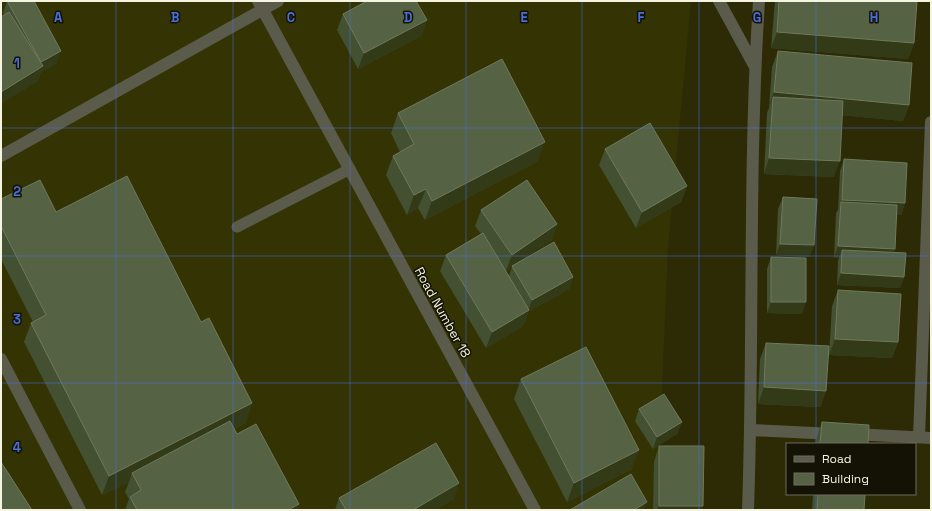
<svg xmlns="http://www.w3.org/2000/svg" width="932" height="511" viewBox="0 0 932 511" font-family="'Space Grotesk',sans-serif">
<style>
.built{fill:#343303}
.lines{fill:none;stroke-linecap:round;stroke-linejoin:round}
.service{stroke:#5b5b4b;stroke-width:11}
.minor{stroke:#5b5b4b;stroke-width:12}
.wall{fill:#435031;fill-rule:evenodd}
.shaded-wall{fill:#323a18}
.building{fill:#566244;stroke:#6f795c}
.grid{fill:none;stroke:#486fda;stroke-width:1;stroke-opacity:0.55}
.labels{text-anchor:middle;stroke-width:3;stroke-linejoin:round;paint-order:stroke}
.street-label{font-size:13px;fill:#f4f4e0;stroke:#131205}
.grid-label{font-size:13px;text-anchor:middle;font-weight:bold;fill:#486fda;stroke:#131205;stroke-width:3;stroke-linejoin:round;paint-order:stroke}
</style>
<rect width="100%" height="100%" fill="#2c2b06"/>
<path class="built" d="M1,1H691L668,248L657,510H1Z"/>
<g class="lines">
<path class="service" d="M237,227L350,169"/>
<path class="minor" d="M258,1L535,510
M719,1L755,67
M1,156L278,1
M1,359L80,510
M751,430L834,434
M852,434L931,438
M919,437L931,122
M748,510C754,340 748,170 759,1"/>
</g>
<path class="wall" d="M7,1L57,63L41,72L37,82L3,13Z
M775,1H917L914,43L908,59L771,48Z
M343,14L427,20L421,36L358,69L337,30Z
M778,51L909,105L903,121L842,115L834,177L764,174L767,113L769,108L772,67Z
M398,113L538,161L425,220L418,208L407,215L386,175L393,156L400,152L391,133Z
M605,149L687,186L681,202L636,228L599,165Z
M844,159L905,203L901,215H897L894,252L904,277L900,288L837,285L838,261L839,258H834L836,213L838,210L840,171Z
M783,197L810,257L776,255L778,209Z
M1,199L56,212L201,322L252,403L245,423L234,429L237,434L299,504L297,510H125L129,499L125,492L129,482L102,495L24,342L31,323L33,322L1,259Z
M481,210L557,224L552,240L523,259L573,277L569,289L529,311L523,326L486,348L440,271L446,255L481,234L475,226ZM512,267L509,276L506,271Z
M771,257L802,314L767,313V269Z
M838,290L898,342L892,358L829,355L832,306Z
M766,343L826,391L820,407L758,404L760,359Z
M521,379L632,469L567,502L514,399Z
M639,409L678,433L653,449L635,421Z
M822,422L868,444H815L816,439Z
M659,446L703,506L702,510H653L654,462Z
M813,494H865L864,510H812Z
M339,498L454,499L435,510H335Z"/>
<path class="shaded-wall" d="M427,20L421,36L358,69L364,53Z
M777,32L914,43L908,59L771,48Z
M61,51L57,63L41,72L37,82L1,104V92L40,63Z
M774,92L909,105L903,121L772,109L773,97L768,108Z
M545,142L538,161L425,220L432,201Z
M769,158L840,161L834,177L764,174Z
M687,186L681,202L636,228L642,212Z
M426,189L418,208L407,215L414,195Z
M842,200L905,203L901,215L840,212V204Z
M557,224L552,240L513,266H512V267L506,271L512,255Z
M780,244L814,245L810,257L776,255Z
M838,246L895,249L891,261L842,250L839,258H834Z
M841,273L904,277L900,288L837,285Z
M573,277L569,289L529,311L523,326L486,348L492,332L528,311L532,300Z
M771,302H806L802,314L767,313Z
M835,339L898,342L892,358L829,355Z
M764,387L826,391L820,407L758,404Z
M252,403L245,423L135,479L132,473L129,482L102,495L109,476Z
M682,422L678,433L653,449L657,437Z
M639,450L632,469L567,502L574,483Z
M459,483L454,499L435,510H413Z
M647,502L644,510H634Z
M299,504L297,510H288Z
M659,506H703L702,510H657Z"/>
<path class="building" d="M7,1H34L61,51L41,62Z
M367,1H416L427,20L364,53L343,14Z
M779,1H917L914,43L777,32Z
M9,12L43,66L1,92V17Z
M778,51L912,63L909,105L774,92Z
M502,59L545,142L432,201L426,189L414,195L393,156L414,144L398,113Z
M773,97L843,101L840,161L769,158Z
M650,123L687,186L642,212L605,149Z
M844,159L907,163L905,203L842,200Z
M127,176L201,322L209,318L252,403L109,476L31,323L46,315L1,226V199L40,180L56,212Z
M527,180L557,224L512,255L481,210Z
M783,197L817,199L814,245L780,244Z
M841,202L897,205L895,249L838,246Z
M483,233L529,310L492,332L446,255Z
M554,242L573,277L532,300L512,266Z
M842,250L906,253L904,277L841,273Z
M771,257L806,258V302H771Z
M838,290L901,294L898,342L835,339Z
M766,343L829,346L826,391L764,387Z
M586,347L639,450L574,483L521,379Z
M664,394L682,422L657,437L639,409Z
M230,421L237,434L256,424L299,504L288,510H137L130,497L141,490L132,473Z
M822,422L869,425L868,444H820Z
M436,443L459,483L413,510H346L339,498Z
M659,446H704L703,506H659Z
M1,462L32,510H1Z
M631,474L647,502L634,510H570Z
M818,494H865L864,510H817Z"/>
<path class="grid" d="M116,1V510M233,1V510M350,1V510M466,1V510M582,1V510M699,1V510M816,1V444M1,128H931M1,256H931M1,383H931M816,494V510"/>
<g class="labels">
<g class="street-label">
<text transform="translate(443 312) rotate(61)" y="5">Road Number 18</text>
</g>
</g>
<g class="grid-label">
<text x="58" y="22">A</text>
<text x="175" y="22">B</text>
<text x="291" y="22">C</text>
<text x="408" y="22">D</text>
<text x="524" y="22">E</text>
<text x="641" y="22">F</text>
<text x="757" y="22">G</text>
<text x="874" y="22">H</text>
<text x="17" y="68">1</text>
<text x="17" y="196">2</text>
<text x="17" y="324">3</text>
<text x="17" y="452">4</text>
</g>
<rect width="932" height="511" fill="none" stroke="#f4f4e0" stroke-width="4"/>
<rect x="786" y="443" width="130" height="52" fill="#131205" stroke="#6d6c5d"/>
<rect x="794" y="456" width="20" height="6" fill="#5b5b4b" stroke="#6d6c5d"/>
<text x="822" y="463" font-size="12" fill="#f4f4e0">Road</text>
<rect x="794" y="473" width="20" height="12" fill="#566244" stroke="#6d6c5d"/>
<text x="822" y="483" font-size="12" fill="#f4f4e0">Building</text>
</svg>
